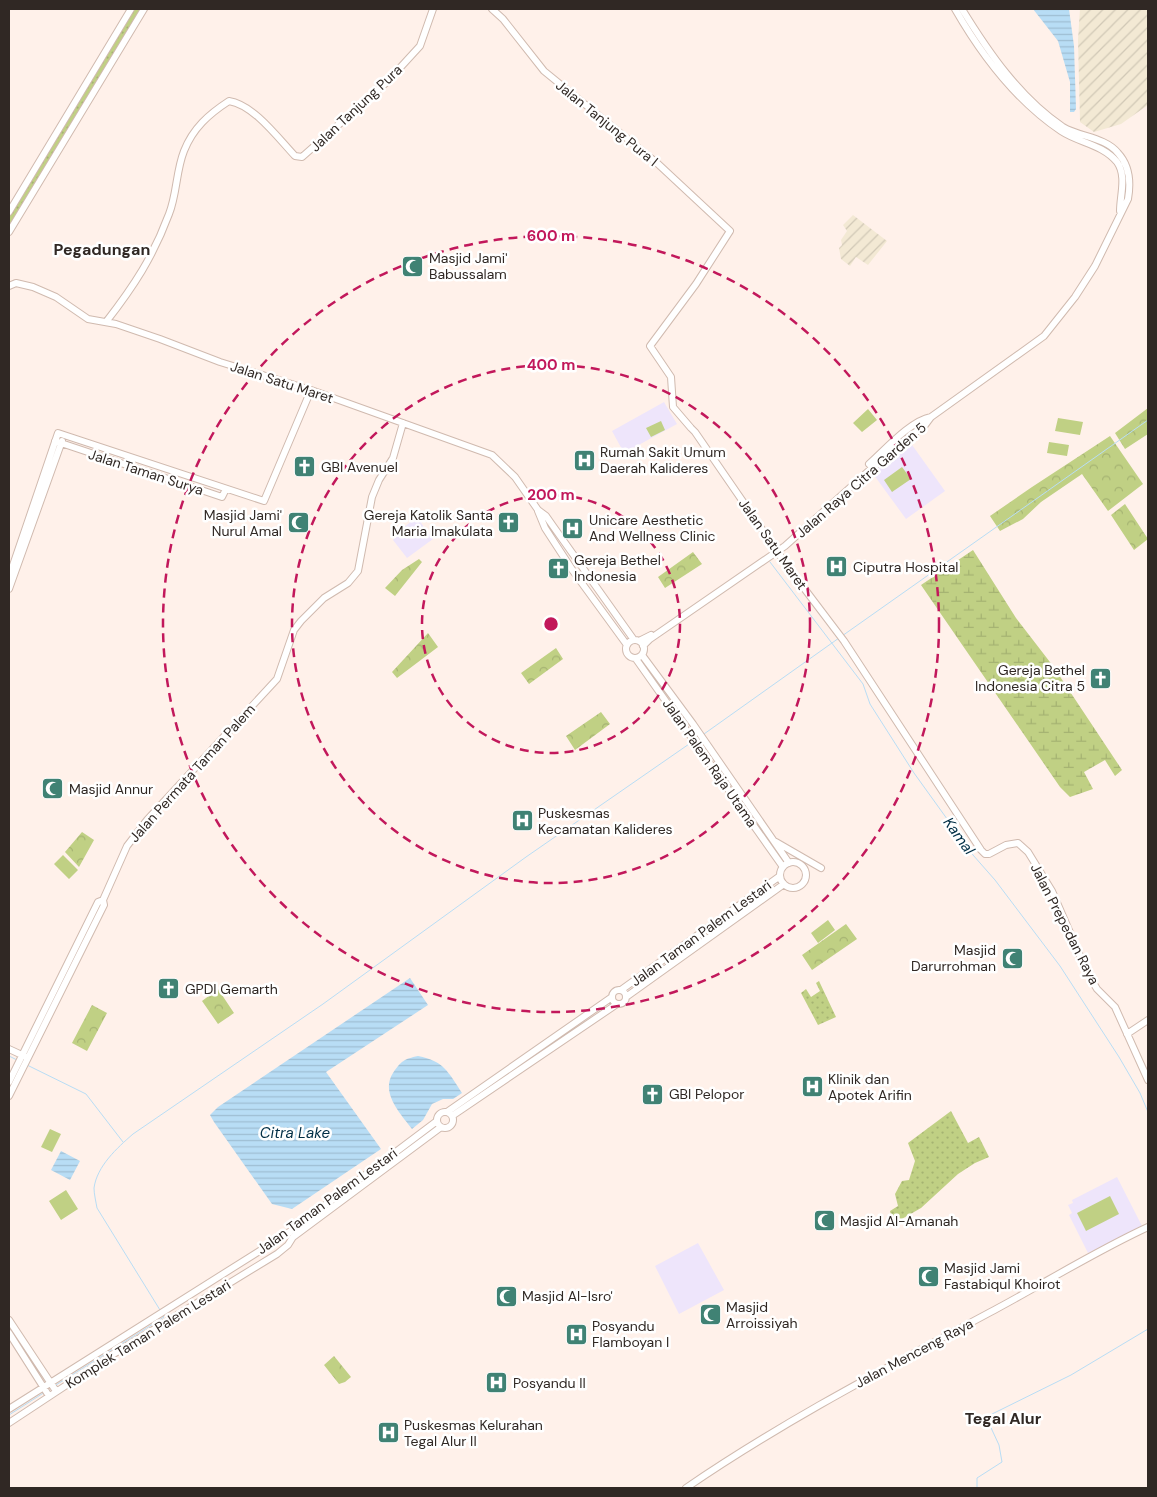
<svg xmlns="http://www.w3.org/2000/svg" width="1157" height="1497" viewBox="0 0 1157 1497" font-family="'DM Sans',sans-serif">
<style>
.industrial{fill:url(#industrial-furrows)}
.education{fill:#eee5fb}
.grass{fill:url(#grass-dots)}
.wetland{fill:url(#wetland-marsh)}
.park{fill:url(#park-crowns)}
.pitch{fill:#c0d084}
.water{fill:url(#water-rules)}
.lines{fill:none;stroke-linecap:round;stroke-linejoin:round}
.stream{stroke:#b8ddf5;stroke-width:1}
.tertiary-casing{stroke:#d0baaf;stroke-width:8}
.tertiary{stroke:#fff;stroke-width:6}
.ring{fill:none;stroke:#c2185b;stroke-width:2.5;stroke-dasharray:9 6}
.labels{text-anchor:middle;stroke-width:5;stroke-linejoin:round;paint-order:stroke}
.street-label{font-size:14px;fill:#302824;stroke:#fff}
.poi-label{font-size:14px;fill:#302824;stroke:#fff;text-anchor:start}
.water-label{font-size:15px;font-style:italic;fill:#002e45;stroke:#fff}
.quarter-label{font-size:16px;font-weight:bold;fill:#302824;stroke:#fff}
.centre{fill:#c2185b;stroke:#fff;stroke-width:2.5}
.ring-label{font-size:15px;text-anchor:middle;font-weight:bold;fill:#c2185b;stroke:#fff;stroke-width:5;stroke-linejoin:round;paint-order:stroke}
</style>
<defs>
<pattern id="industrial-furrows" width="10" height="10" patternUnits="userSpaceOnUse" patternTransform="scale(1.25)"><rect width="10" height="10" fill="#f3e9d4"/><path d="M-1 1l2-2M0 10L10 0M9 11l2-2" fill="none" stroke="#d1c8b6"/></pattern>
<pattern id="grass-dots" width="8" height="8" patternUnits="userSpaceOnUse" patternTransform="scale(1.25)"><rect width="8" height="8" fill="#c0d084"/><path d="M2 2h.1M6 6h.1" fill="none" stroke="#a5b372" stroke-width="1.8" stroke-linecap="round"/></pattern>
<pattern id="wetland-marsh" width="20" height="14" patternUnits="userSpaceOnUse" patternTransform="scale(1.25)"><rect width="20" height="14" fill="#c0d084"/><path d="M1 5h8M5 5V1M11 12h8M15 12V8" fill="none" stroke="#a5b372"/></pattern>
<pattern id="park-crowns" width="20" height="18" patternUnits="userSpaceOnUse" patternTransform="scale(1.25)"><rect width="20" height="18" fill="#c0d084"/><path d="M2 6a3 3 0 1 1 6 0M12 15a3 3 0 1 1 6 0" fill="none" stroke="#a5b372"/></pattern>
<pattern id="water-rules" width="6" height="5" patternUnits="userSpaceOnUse" patternTransform="scale(1.25)"><rect width="6" height="5" fill="#b8ddf5"/><path d="M0 2.5h6" fill="none" stroke="#9ebed2"/></pattern>
</defs>
<rect width="100%" height="100%" fill="#fff1ea"/>
<path class="industrial" d="M1080,9H1148V105L1121,124L1094,132L1080,122L1078,40Z
M853,215L887,241L868,265L856,257L850,266L841,259L839,248L842,245L841,240L847,231L843,225Z"/>
<path class="education" d="M664,402L677,424L624,453L612,431Z
M910,442L945,491L906,519L871,471Z
M418,516L422,522L421,523L433,539L407,558L393,540L403,528Z
M1117,1177L1142,1226L1088,1253L1069,1215L1072,1213L1068,1205L1073,1203L1072,1200Z
M698,1243L724,1290L679,1314L655,1266Z"/>
<path class="grass" d="M131,9H143L9,232V212Z
M819,981L836,1017L818,1025L801,993L806,989L811,997L820,991L816,983Z
M951,1111L968,1143L979,1137L989,1157L975,1163L958,1174L921,1208L893,1224L890,1211L898,1206L895,1194L902,1181L909,1180L915,1161L908,1143Z"/>
<path class="wetland" d="M973,550L1016,618L1053,666L1122,770L1115,776L1105,760L1084,772L1093,789L1070,797L1060,787L921,585Z"/>
<path class="park" d="M1148,408V434L1125,449L1115,433Z
M1110,436L1143,484L1108,511L1082,474L1041,502L1023,519L1000,531L990,516L1032,487Z
M1125,504L1148,539L1134,550L1111,515Z
M693,552L702,564L665,588L658,577Z
M419,559L422,562L395,596L385,588L402,570Z
M428,633L438,647L397,678L392,672Z
M556,648L563,659L529,684L521,673Z
M601,712L610,724L575,750L566,736Z
M82,832L94,840L79,867L65,852Z
M846,924L857,939L812,970L802,955Z
M218,989L234,1013L218,1024L202,1001Z
M92,1005L107,1013L87,1051L72,1043Z
M334,1356L351,1377L345,1382L339,1384L324,1365Z"/>
<path class="pitch" d="M868,409L877,420L862,432L853,423Z
M1058,418L1083,422L1080,435L1055,431Z
M661,421L665,430L651,437L646,428Z
M1049,442L1069,445L1067,456L1047,453Z
M902,467L911,479L892,492L884,480Z
M63,855L78,870L69,879L54,864Z
M828,920L835,930L818,943L811,933Z
M50,1129L61,1134L52,1152L41,1147Z
M66,1190L78,1209L61,1220L49,1201Z
M1110,1196L1119,1214L1086,1231L1077,1213Z"/>
<path class="water" d="M1033,9H1069L1074,46L1076,109L1074,112H1070V82L1058,41Z
M410,978L428,1005L326,1072L381,1149L292,1209L272,1204L214,1122L210,1115L218,1107Z
M418,1056C444,1061 448,1072 462,1093L453,1099H443L432,1104L423,1120L412,1129C401,1114 380,1093 393,1073C401,1061 404,1059 418,1056Z
M61,1151L80,1161L70,1180L51,1170Z"/>
<g class="lines">
<path class="stream" d="M770,562L863,684L870,704L914,773L973,855L995,880L1060,966L1119,1057L1140,1093L1148,1112
M842,636L1148,420
M704,734L839,638
M9,1056L17,1060
M27,1065L86,1094L123,1142
M160,1310L97,1208C96,1202 94,1194 94,1188C97,1166 117,1148 133,1134L323,1004L526,857L692,742
M56,1385L164,1317L163,1316
M9,1415L45,1392
M977,1488V1478L1002,1462L999,1445L986,1417L1071,1375L1148,1329"/>
<defs>
<path id="tertiary" d="M492,9L503,19L544,71L657,163L730,231L696,284L650,346L671,377L673,407L691,428L695,432L788,567L844,641L981,850L985,854H989L1006,845L1018,843L1028,852L1052,891L1088,974L1097,989L1115,1007L1148,1080
M955,9C982,56 1015,100 1061,131C1079,143 1102,144 1117,162C1127,176 1120,195 1120,211
M9,212L131,9
M9,232L144,9
M9,286L16,283L33,287L56,297L88,319L116,324L160,339L220,362L311,390L492,455L515,477L538,510L546,516L553,526L634,640
M106,322C134,286 153,257 169,214C177,194 176,171 184,151C193,128 209,114 229,101C254,105 278,138 295,156L302,157L387,82L420,46L433,9
M55,441L222,497L226,489
M869,464C885,450 910,421 931,417
M538,511L545,528L573,571L627,645
M9,577L58,433L264,501L311,390
M9,589L62,441
M626 649a9 9 0 1 1 18 0a9 9 0 1 1-18 0Z
M639,641L651,635
M643,646L650,639L785,546L891,451L925,425L931,417L1044,336L1075,297L1095,266L1128,199C1131,182 1130,166 1118,153C1105,137 1080,137 1063,127C1020,98 989,53 962,9
M642,655L693,724L789,863
M636,659L783,867
M776,842L821,868
M780 875a13 13 0 1 1 26 0a13 13 0 1 1-26 0Z
M621,990L780,876
M612 997a7 7 0 1 1 14 0a7 7 0 1 1-14 0Z
M626,997L784,884
M1127,1034L1148,1020
M9,1049L24,1056
M9,1082L98,902L103,900
M9,1096L104,905L103,900L127,846L147,820L277,679L294,630L301,621L324,598L348,583L358,571L372,497L379,480L393,458L403,423
M447,1112L612,997
M437 1120a8 8 0 1 1 16 0a8 8 0 1 1-16 0Z
M452,1116L617,1004
M9,1320L56,1391
M9,1333L49,1396
M9,1409L288,1233L437,1121
M9,1423L112,1355L277,1254L288,1245L293,1237L441,1127
M686,1488C785,1420 892,1365 998,1308C1048,1281 1096,1251 1148,1227"/>
</defs>
<use href="#tertiary" class="tertiary-casing"/>
<use href="#tertiary" class="tertiary"/>
</g>
<g class="ring">
<circle cx="551" cy="624" r="129"/>
<circle cx="551" cy="624" r="259"/>
<circle cx="551" cy="624" r="388"/>
</g>
<defs>
<symbol id="mosque-square" viewBox="-11 -11 22 22"><rect x="-9" y="-9" width="18" height="18" rx="4" fill="#408274" stroke="#fff"/><path d="M3.5-4.9A6 6 0 1 0 3.5 4.9A5 5 0 1 1 3.5-4.9Z" fill="#fff"/></symbol>
<symbol id="hospital-square" viewBox="-11 -11 22 22"><rect x="-9" y="-9" width="18" height="18" rx="4" fill="#408274" stroke="#fff"/><path d="M-5-5h3v3.5h4V-5h3V5h-3V1.5h-4V5h-3Z" fill="#fff"/></symbol>
<symbol id="church-square" viewBox="-11 -11 22 22"><rect x="-9" y="-9" width="18" height="18" rx="4" fill="#408274" stroke="#fff"/><path d="M-1.2-6h2.4v3.5h3.3v2.4h-3.3V6h-2.4V-.1h-3.3v-2.4h3.3Z" fill="#fff"/></symbol>
</defs>
<g fill-rule="evenodd">
<use href="#mosque-square" x="400" y="254" width="25" height="25"/>
<use href="#hospital-square" x="572" y="448" width="25" height="25"/>
<use href="#church-square" x="292" y="454" width="25" height="25"/>
<use href="#mosque-square" x="286" y="510" width="25" height="25"/>
<use href="#church-square" x="496" y="510" width="25" height="25"/>
<use href="#hospital-square" x="560" y="516" width="25" height="25"/>
<use href="#hospital-square" x="824" y="554" width="25" height="25"/>
<use href="#church-square" x="546" y="556" width="25" height="25"/>
<use href="#church-square" x="1088" y="666" width="25" height="25"/>
<use href="#mosque-square" x="40" y="776" width="25" height="25"/>
<use href="#hospital-square" x="510" y="808" width="25" height="25"/>
<use href="#mosque-square" x="1000" y="946" width="25" height="25"/>
<use href="#church-square" x="156" y="976" width="25" height="25"/>
<use href="#hospital-square" x="800" y="1074" width="25" height="25"/>
<use href="#church-square" x="640" y="1082" width="25" height="25"/>
<use href="#mosque-square" x="812" y="1208" width="25" height="25"/>
<use href="#mosque-square" x="916" y="1264" width="25" height="25"/>
<use href="#mosque-square" x="494" y="1284" width="25" height="25"/>
<use href="#mosque-square" x="698" y="1302" width="25" height="25"/>
<use href="#hospital-square" x="564" y="1322" width="25" height="25"/>
<use href="#hospital-square" x="484" y="1370" width="25" height="25"/>
<use href="#hospital-square" x="376" y="1420" width="25" height="25"/>
</g>
<g class="labels">
<g class="street-label">
<text transform="translate(356 108) rotate(-43)" y="5">Jalan Tanjung Pura</text>
<text transform="translate(607 123) rotate(39)" y="5">Jalan Tanjung Pura I</text>
<text transform="translate(282 382) rotate(18)" y="5">Jalan Satu Maret</text>
<text transform="translate(146 472) rotate(18)" y="5">Jalan Taman Surya</text>
<text transform="translate(861 480) rotate(-41)" y="5">Jalan Raya Citra Garden 5</text>
<text transform="translate(773 544) rotate(55)" y="5">Jalan Satu Maret</text>
<text transform="translate(710 763) rotate(55)" y="5">Jalan Palem Raja Utama</text>
<text transform="translate(192 773) rotate(-48)" y="5">Jalan Permata Taman Palem</text>
<text transform="translate(1065 924) rotate(63)" y="5">Jalan Prepedan Raya</text>
<text transform="translate(701 933) rotate(-36)" y="5">Jalan Taman Palem Lestari</text>
<text transform="translate(327 1201) rotate(-36)" y="5">Jalan Taman Palem Lestari</text>
<text transform="translate(148 1334) rotate(-32)" y="5">Komplek Taman Palem Lestari</text>
<text transform="translate(914 1353) rotate(-28)" y="5">Jalan Menceng Raya</text>
</g>
<g class="poi-label">
<text x="429" y="263">Masjid Jami'<tspan x="429" dy="16">Babussalam</tspan></text>
<text x="600" y="457">Rumah Sakit Umum<tspan x="600" dy="16">Daerah Kalideres</tspan></text>
<text x="321" y="472">GBI Avenuel</text>
<text x="282" y="520" text-anchor="end">Masjid Jami'<tspan x="282" dy="16">Nurul Amal</tspan></text>
<text x="493" y="520" text-anchor="end">Gereja Katolik Santa<tspan x="493" dy="16">Maria Imakulata</tspan></text>
<text x="589" y="525">Unicare Aesthetic<tspan x="589" dy="16">And Wellness Clinic</tspan></text>
<text x="574" y="565">Gereja Bethel<tspan x="574" dy="16">Indonesia</tspan></text>
<text x="853" y="572">Ciputra Hospital</text>
<text x="1085" y="675" text-anchor="end">Gereja Bethel<tspan x="1085" dy="16">Indonesia Citra 5</tspan></text>
<text x="69" y="794">Masjid Annur</text>
<text x="538" y="818">Puskesmas<tspan x="538" dy="16">Kecamatan Kalideres</tspan></text>
<text x="996" y="955" text-anchor="end">Masjid<tspan x="996" dy="16">Darurrohman</tspan></text>
<text x="185" y="994">GPDI Gemarth</text>
<text x="828" y="1084">Klinik dan<tspan x="828" dy="16">Apotek Arifin</tspan></text>
<text x="669" y="1099">GBI Pelopor</text>
<text x="840" y="1226">Masjid Al-Amanah</text>
<text x="944" y="1273">Masjid Jami<tspan x="944" dy="16">Fastabiqul Khoirot</tspan></text>
<text x="522" y="1301">Masjid Al-Isro'</text>
<text x="726" y="1312">Masjid<tspan x="726" dy="16">Arroissiyah</tspan></text>
<text x="592" y="1331">Posyandu<tspan x="592" dy="16">Flamboyan I</tspan></text>
<text x="513" y="1388">Posyandu II</text>
<text x="404" y="1430">Puskesmas Kelurahan<tspan x="404" dy="16">Tegal Alur II</tspan></text>
</g>
<g class="water-label">
<text transform="translate(959 836) rotate(54)" y="5">Kamal</text>
<text x="295" y="1138">Citra Lake</text>
</g>
<g class="quarter-label">
<text x="102" y="255">Pegadungan</text>
<text x="1003" y="1424">Tegal Alur</text>
</g>
</g>
<circle cx="551" cy="624" r="8" class="centre"/>
<g class="ring-label">
<text x="551" y="241">600 m</text>
<text x="551" y="370">400 m</text>
<text x="551" y="500">200 m</text>
</g>
<rect width="1157" height="1497" fill="none" stroke="#302824" stroke-width="20"/>
</svg>
